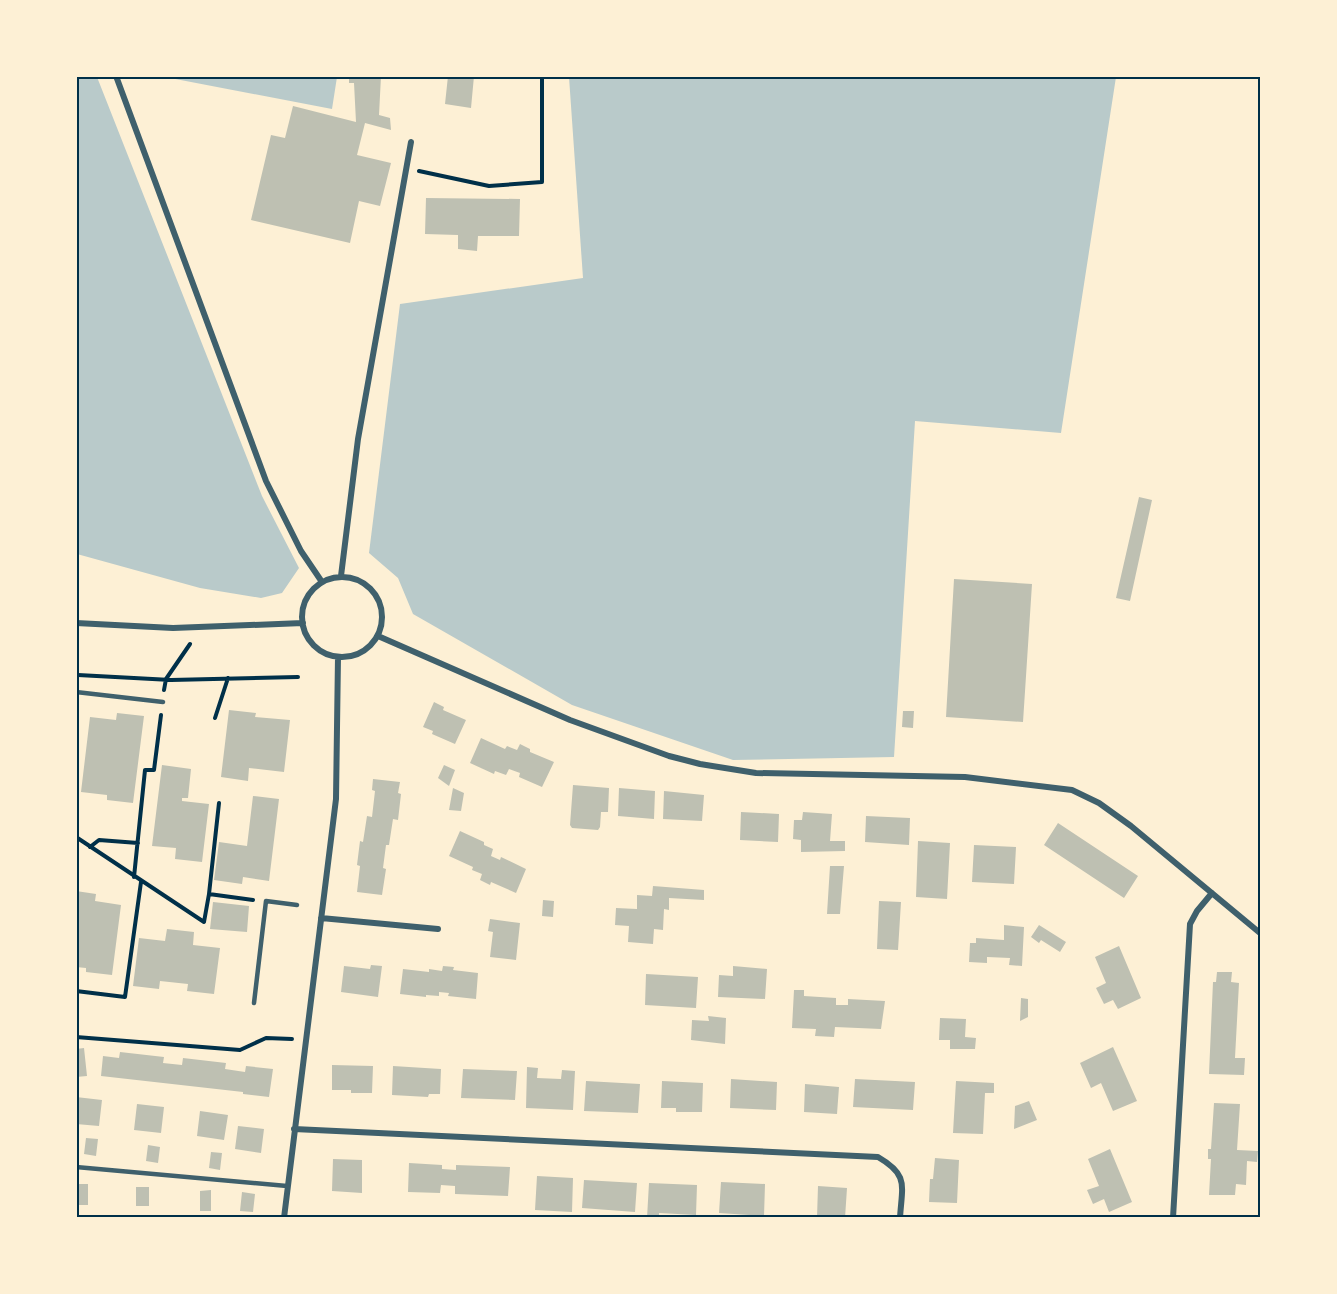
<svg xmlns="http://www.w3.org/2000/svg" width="1337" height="1294" viewBox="0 0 1337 1294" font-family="Figtree,sans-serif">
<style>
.green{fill:#b9caca}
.building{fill:#bec0b2}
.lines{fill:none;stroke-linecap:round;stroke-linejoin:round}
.path{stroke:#003049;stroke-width:4}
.service{stroke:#3f606c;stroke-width:4.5}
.minor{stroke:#3f606c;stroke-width:6}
.neatline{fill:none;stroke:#003049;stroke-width:2}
</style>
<rect width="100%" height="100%" fill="#fdf0d5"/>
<path class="green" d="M76,77H97L262,496L299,568L282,593L261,598L200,588L77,554Z
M165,77H337L332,109Z
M569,77H1116L1061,433L915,421L894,757L733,760L572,705L413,614L398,578L369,553L400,304L583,278Z"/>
<path class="building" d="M349,76H381L379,115L390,118L391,130L365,123L357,155L391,163L380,206L359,201L350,243L251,220L271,135L285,138L293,106L356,122L354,83H349Z
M448,76H474L471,108L445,104Z
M426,198L520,199L519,236H478L477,251L458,249V235L425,234Z
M1139,497L1152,500L1130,601L1116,598Z
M954,579L1032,584L1023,722L946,717Z
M434,702L444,707L443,710L466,720L455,744L432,734L433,731L423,727Z
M229,710L256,713L255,717L290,720L284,772L249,768L248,781L221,777Z
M903,711H914L913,728L902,727Z
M117,713L144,716L133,803L107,800V795L81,792L90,717L116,720Z
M481,738L505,749L507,746L517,750L520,744L530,749V752L554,762L542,787L519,777L520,773L509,769L506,775L495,771L494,774L470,763Z
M162,765L191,769L188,798H182V801L209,804L202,862L175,859L176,848L152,846Z
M444,765L455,770L449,786L438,778Z
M373,779L400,782L398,793L401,794L398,820L393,819L389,845H386L383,868L386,869L382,895L357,892L360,866L357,865L360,841L363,842L367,816L372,817L375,791L372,790Z
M573,785L609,788L608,812H601L600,827L598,830L572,828L570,825Z
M453,788L464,793L461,811L449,810Z
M619,788L655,791L654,819L618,816Z
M664,791L704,795L702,821L663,819Z
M253,796L279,799L269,881L243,877L242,884L214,880L219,842L247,846Z
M741,812L779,814L778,842L740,840Z
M803,812L832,814L830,841H845V851L801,852V840L793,839L794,820H802Z
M866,816L910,818L909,845L865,842Z
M1058,823L1138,876L1124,898L1044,845Z
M460,831L484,842V845L493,849L491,856L500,860L501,857L526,869L516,893L491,882L490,885L480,880L482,874L472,870L473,867L449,856Z
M918,841L950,843L947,899L916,897Z
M974,845L1016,847L1014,884L972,882Z
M830,866H844L840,914H827Z
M653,886L704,890V900L669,898V910L664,909L663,930L654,929L653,944L628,942L629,926L615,925L616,908L637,909V895L652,896Z
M76,891L96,894L95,901L121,905L112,975L86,972V968L76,967Z
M543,900L554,901L553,917L542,916Z
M879,901L901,902L898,950L877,949Z
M213,902L249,906L247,932L210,929Z
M490,919L520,923L516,960L490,957L493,932L488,931Z
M1004,925L1024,927L1022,966L1009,965L1010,958L987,957V963L969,962L970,943H976V938L1004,940Z
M1039,925L1066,942L1060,952L1041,940L1039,943L1031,937Z
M167,929L194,932L193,945L220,948L214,994L187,991L188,984L160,981L159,989L133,986L139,938L165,941Z
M1119,946L1141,998L1118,1009L1113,1000L1104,1004L1096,988L1106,983L1095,957Z
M371,965L382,966L378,997L341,992L344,966L370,969Z
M443,966L454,967L453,970L478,973L476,999L448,996L449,993L439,992V996L426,995V997L400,994L403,969L429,972V969L442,971Z
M733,966L767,969L765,999L718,997L719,975L733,976Z
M1217,972H1232L1231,982L1239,983L1235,1058H1245L1244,1075L1209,1074L1213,982H1216Z
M646,974L698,977L696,1008L645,1005Z
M794,990H804V996L836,998V1005H848V999L885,1001L881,1029L835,1027L834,1037L815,1036L816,1029L792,1028Z
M1021,998L1028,999V1017L1020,1021Z
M708,1016L726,1018L725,1044L691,1040L692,1020L709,1021Z
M940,1018L966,1019L965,1037L976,1038L975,1049H950V1040H939Z
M1113,1047L1137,1101L1113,1111L1101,1083L1091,1088L1080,1063Z
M84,1048L87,1076L76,1077V1049Z
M120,1052L164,1057L163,1063L182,1065L183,1058L226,1063L225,1069L245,1072L246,1066L273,1069L269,1097L243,1094V1092L101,1076L103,1056L119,1058Z
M332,1065L373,1066L372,1093H351V1090H332Z
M393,1066L441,1069L440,1094H429L428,1097L392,1095Z
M527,1067L538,1068L537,1078L561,1079L562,1070L575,1071L573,1110L526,1108Z
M463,1069L517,1071L515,1100L461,1098Z
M731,1079L777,1082L776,1110L730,1108Z
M855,1079L915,1082L913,1110L853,1107Z
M586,1081L640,1084L638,1113L584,1111Z
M662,1081L703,1083L702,1112H676V1108H661Z
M956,1081L994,1083V1093H985L983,1134L953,1133Z
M805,1084L839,1087L837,1114L804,1112Z
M76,1097L102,1100L99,1126L76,1124Z
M1029,1101L1037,1120L1014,1129L1015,1106Z
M1214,1103L1240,1104L1237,1150L1258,1151L1257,1162L1247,1161L1246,1185L1236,1184L1235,1195H1209L1211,1159H1208V1149H1211Z
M137,1104L164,1107L161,1133L134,1130Z
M200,1111L228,1115L224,1140L197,1136Z
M238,1126L264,1129L261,1153L235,1149Z
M86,1138L98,1139L96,1156L84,1154Z
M148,1145L160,1147L158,1163L146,1161Z
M1110,1149L1132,1202L1109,1212L1104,1199L1093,1204L1087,1190L1099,1186L1088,1159Z
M211,1152L222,1153L220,1170L209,1168Z
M935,1158L959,1160L957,1203L929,1202L930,1179H933Z
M333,1159L362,1160V1193L332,1191Z
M409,1163L442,1165V1169L456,1170V1165L510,1167L508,1196L455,1194V1186L441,1185L440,1193L408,1192Z
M537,1176L573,1178L572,1212L535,1210Z
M584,1180L637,1183L635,1212L582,1208Z
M721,1182L765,1184L764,1216L719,1213Z
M649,1183L697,1185L696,1215L659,1213V1218H647Z
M76,1184H88V1205H76Z
M818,1186L847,1188L845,1218H817Z
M136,1187H149V1206H136Z
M211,1190V1211H200V1191Z
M242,1192L255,1194L253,1212L240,1211Z"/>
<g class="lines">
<path class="path" d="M419,171L489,186L542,182V76
M78,675L171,680L298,677
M164,690L166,679L190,644
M215,718L228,678
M76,837L204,922L209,894L253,900
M90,847L99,840L138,843
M134,877L145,770H154L161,715
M209,894L219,803
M76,991L125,997L141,882
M76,1037L240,1050L266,1038L292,1039"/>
<path class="service" d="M76,692L163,702
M254,1003L266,901L297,905
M76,1167L287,1186"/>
<path class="minor" d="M116,76L266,481L301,551L322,582
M341,576L358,439L411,142
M302 617a40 40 0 1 1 80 0a40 40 0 1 1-80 0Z
M76,623L173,628L303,623
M378,636L570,720L669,756L700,764L756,773L965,777L1072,790L1099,803L1131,826L1260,933
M321,918L438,929
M294,1129L878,1157C909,1175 902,1185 900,1218
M284,1218L336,799L338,657
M1173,1218L1190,924L1197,911L1212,893"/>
</g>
<rect width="1337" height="1294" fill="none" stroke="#fdf0d5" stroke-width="156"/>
<rect x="78" y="78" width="1181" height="1138" class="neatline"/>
</svg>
